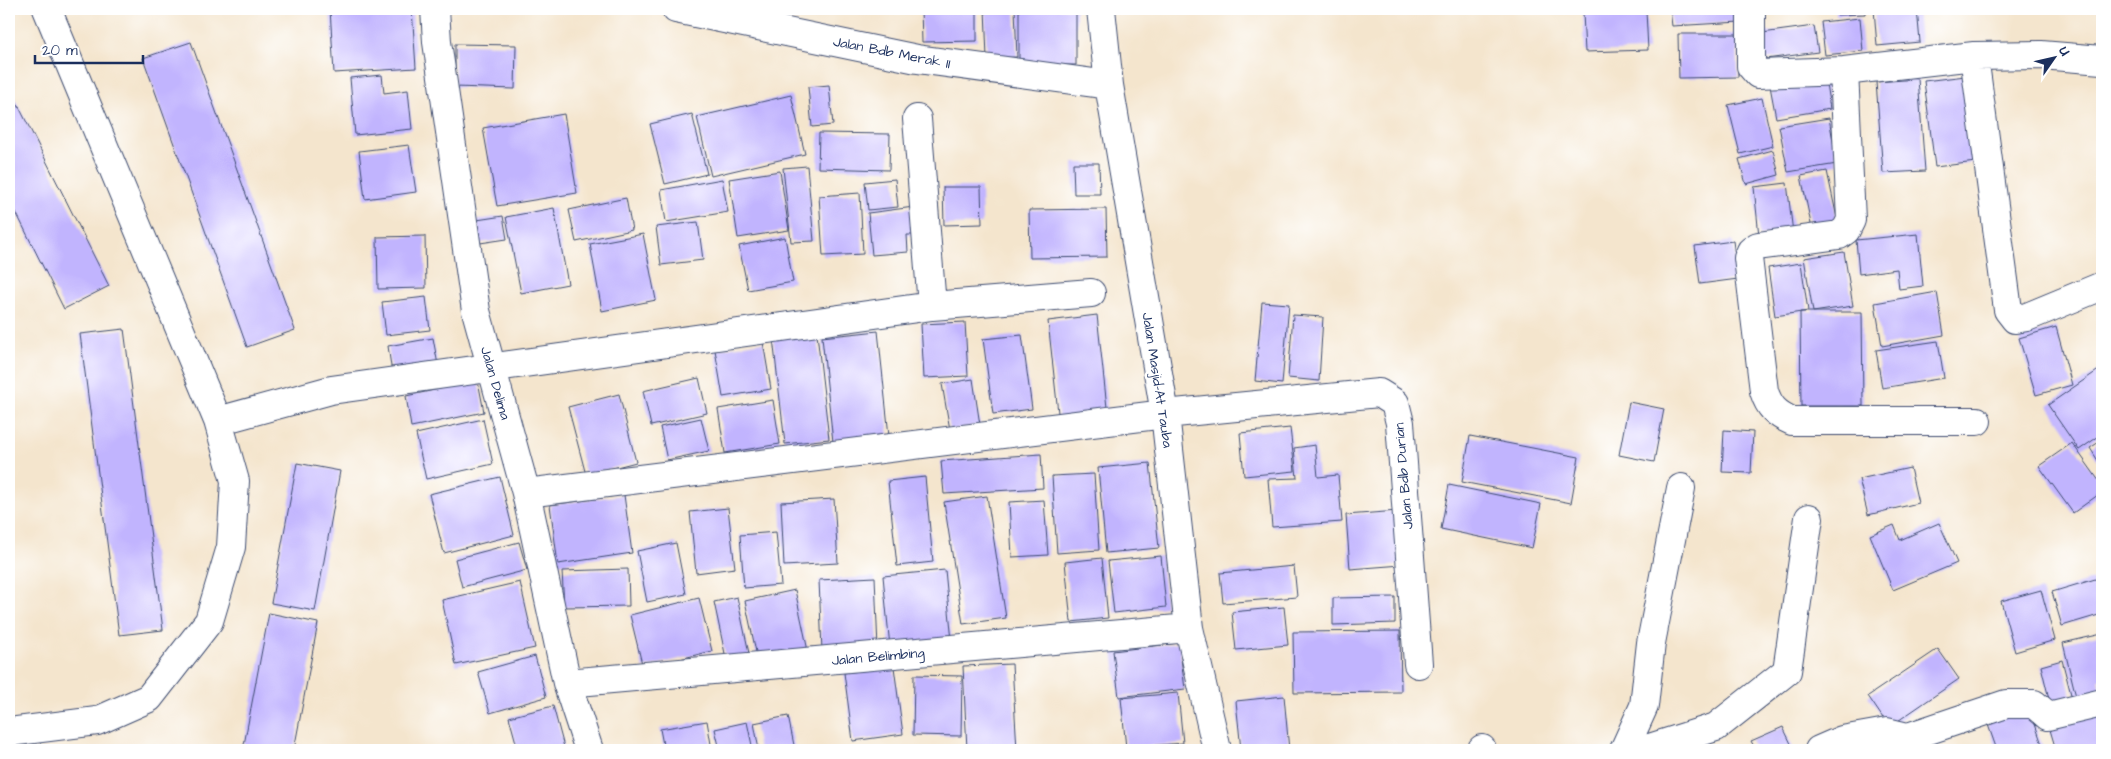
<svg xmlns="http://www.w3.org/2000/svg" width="2111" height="759" viewBox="0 0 2111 759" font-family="'Architects Daughter',sans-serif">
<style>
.building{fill:#c1b4fe}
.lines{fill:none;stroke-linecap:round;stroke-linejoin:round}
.street-casing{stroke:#3c4a6f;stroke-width:30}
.street{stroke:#fff;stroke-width:28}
.labels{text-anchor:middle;stroke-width:5;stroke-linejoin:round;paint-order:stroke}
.street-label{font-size:14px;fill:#1b2f5e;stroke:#fff}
</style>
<rect width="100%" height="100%" fill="#fff"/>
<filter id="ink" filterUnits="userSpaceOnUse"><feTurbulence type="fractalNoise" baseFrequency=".02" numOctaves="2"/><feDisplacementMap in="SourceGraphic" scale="10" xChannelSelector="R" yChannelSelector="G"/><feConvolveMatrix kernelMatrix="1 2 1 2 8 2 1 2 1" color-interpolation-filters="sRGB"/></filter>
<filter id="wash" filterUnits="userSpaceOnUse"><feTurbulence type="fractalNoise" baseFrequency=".0096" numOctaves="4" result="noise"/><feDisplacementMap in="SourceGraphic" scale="20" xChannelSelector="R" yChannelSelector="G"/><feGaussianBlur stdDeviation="1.12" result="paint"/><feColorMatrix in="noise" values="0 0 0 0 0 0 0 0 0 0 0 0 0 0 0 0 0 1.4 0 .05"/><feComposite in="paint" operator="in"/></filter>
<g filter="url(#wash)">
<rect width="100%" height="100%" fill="#f4e5cd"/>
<g id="blocks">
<path class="building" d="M330,9H412L416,68L334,73Z
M921,9H977V41L922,42Z
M985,9H1015L1017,57L987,58Z
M1019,9H1076V65H1019Z
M1670,9H1739L1740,22L1672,26Z
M1836,9H1865V14L1836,15Z
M1874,9H1917L1920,42L1877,46Z
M1646,11L1648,50L1585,52L1583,13Z
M1860,18L1863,51L1825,55L1821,22Z
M1814,26L1818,52L1766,59L1762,33Z
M1678,34H1737L1738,77L1679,78Z
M191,42L295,330L247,347L143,58Z
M455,44L516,45L515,89L455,87Z
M382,75L384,93L408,90L412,129L355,135L350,78Z
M1974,75L1984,161L1935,167L1924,81Z
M1825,77L1830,109L1776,118L1770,86Z
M1918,79L1925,171L1883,173L1876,82Z
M829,85L833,125L812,127L808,87Z
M9,87L109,286L64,309L9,198Z
M791,95L805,154L711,176L697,117Z
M1762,98L1773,146L1740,154L1728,105Z
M564,114L577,193L497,206L483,128Z
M692,114L707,174L665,184L650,124Z
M1829,118L1837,164L1788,172L1779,126Z
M819,133L890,134L889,170L818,168Z
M409,145L416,192L365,199L359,151Z
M1773,150L1779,175L1746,184L1739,159Z
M1073,163H1099L1100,194H1074Z
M807,166L814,241L791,242L783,168Z
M780,171L789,230L738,238L729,179Z
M1827,171L1838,223L1812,229L1801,176Z
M722,179L728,212L666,222L661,190Z
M895,179L898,207L868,210L865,182Z
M1787,183L1793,233L1759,236L1754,187Z
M943,187H981L982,224L944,225Z
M860,193L863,254L823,256L819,196Z
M626,198L632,230L576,242L569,210Z
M914,207L917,235H907L908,252L872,255L868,213Z
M554,208L568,284L521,293L506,217Z
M1106,209L1107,257L1030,258L1029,210Z
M503,216L507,239L480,243L477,220Z
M698,222L703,260L661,265L656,227Z
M643,234L656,300L602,311L590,244Z
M1918,234L1923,286L1899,289L1897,269L1859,274L1856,240Z
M425,236L426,288L378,289L377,237Z
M785,237L793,282L748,290L739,246Z
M1733,241L1738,279L1700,284L1695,246Z
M1844,252L1853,306L1813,312L1804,258Z
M1801,263L1808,311L1775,316L1768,268Z
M1937,292L1944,335L1882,346L1875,303Z
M426,297L430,330L386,335L382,302Z
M1262,302L1289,304L1282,384L1255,381Z
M1800,312H1862L1863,406H1801Z
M1097,315L1108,417L1059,422L1048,321Z
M1293,315L1323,317L1319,381L1288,378Z
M965,322L968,376L924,378L921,324Z
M2056,327L2072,385L2036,395L2019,338Z
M124,329L163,630L119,635L80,334Z
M878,331L889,436L833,442L822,337Z
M817,334L829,439L785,444L773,338Z
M1022,335L1032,409L993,414L983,339Z
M433,338L438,365L392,373L388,346Z
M1938,341L1944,378L1882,388L1876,350Z
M763,342L771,389L723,397L715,350Z
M2100,369L2102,372V434L2079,450L2048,405Z
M699,378L707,413L651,426L643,391Z
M973,379L980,425L950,430L942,384Z
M478,381L484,412L411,427L406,396Z
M619,394L636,462L586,475L568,407Z
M773,400L780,444L725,453L718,409Z
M1629,402L1664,409L1654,462L1619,455Z
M701,418L709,451L667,460L660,427Z
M483,419L493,464L426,479L416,434Z
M1290,428L1295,471L1244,476L1240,433Z
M1724,430L1753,432L1751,473L1722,472Z
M1470,436L1579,457L1571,503L1462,482Z
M2102,440V467L2090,448Z
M2072,443L2102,485V492L2073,513L2039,466Z
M1315,445L1318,477L1338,475L1342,522L1272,527L1268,479L1297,478L1294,448Z
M1041,454L1043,488L944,494L941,461Z
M297,463L340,471L315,611L271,603Z
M1150,463L1159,548L1106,553L1098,468Z
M1910,468L1918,503L1868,515L1859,479Z
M1094,474L1099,550L1057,553L1052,476Z
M500,477L514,535L444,553L429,494Z
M925,477L933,562L897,566L888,481Z
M1449,485L1541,504L1532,548L1441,529Z
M624,495L632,553L558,564L550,505Z
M987,496L1006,618L963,624L944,502Z
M834,499L838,563L784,566L781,502Z
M1044,500L1048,555L1012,557L1009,502Z
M728,508L735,568L696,573L690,512Z
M1398,511L1402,565L1350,569L1346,515Z
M1939,523L1957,563L1893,590L1870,535L1894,525L1900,540Z
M776,532L781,585L744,588L740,535Z
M519,542L527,570L462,587L455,559Z
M676,543L686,594L647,602L637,551Z
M1161,556L1166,607L1114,613L1108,561Z
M1102,558L1108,618L1071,622L1065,562Z
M1294,566L1297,597L1223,603L1220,573Z
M628,569L629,606L564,607L562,571Z
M945,570L952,641L890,647L883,576Z
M875,577L878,649L822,651L819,580Z
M2102,577V614L2062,626L2052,592Z
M520,582L535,648L456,665L442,600Z
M795,590L808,651L758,661L745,601Z
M2041,590L2055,640L2015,652L2001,601Z
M737,597L750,658L727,663L714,602Z
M1395,597V623L1333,625V598Z
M699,598L712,651L643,668L630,615Z
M1284,607L1288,645L1236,650L1232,612Z
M269,613L318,623L294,750H243Z
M1400,631L1401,692L1294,693L1293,632Z
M2102,634V678L2098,680L2102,699L2078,705L2063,643Z
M1179,643L1185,689L1119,697L1113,651Z
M1938,649L1959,679L1889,727L1868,696Z
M535,656L546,697L490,713L478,672Z
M2062,660L2074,706L2052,711L2041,666Z
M1012,664L1017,750H967L963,666Z
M894,667L903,734L853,741L844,673Z
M914,675L962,676L961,736L913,735Z
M1178,693L1183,743L1126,748L1121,698Z
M1284,696L1289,750H1241L1236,701Z
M553,706L564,747L553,750H518L509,717Z
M2029,707L2044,750H1997L1987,722Z
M2102,708V749L2056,750L2048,723Z
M788,716L795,750H759L754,723Z
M707,721L712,750H664L660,729Z
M747,722L753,750H720L715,729Z
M1783,727L1794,750H1756L1751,741Z
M1888,738L1895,750H1868V749Z
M1172,745L1173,750H1151V749Z"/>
</g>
</g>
<g filter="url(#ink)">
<use href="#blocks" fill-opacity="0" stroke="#3c4a6f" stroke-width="1"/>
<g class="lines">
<defs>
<path id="street" d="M47,9L218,421L331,390L932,306L917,119
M435,9L437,42L476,311L526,493L567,683L589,750
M676,9L917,59L1109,85
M1101,9L1109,85L1165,414L1189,628L1217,750
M1751,9V66L1758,74L1844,71L1974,56L2041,55L2102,60
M1974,56L2008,310L2015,319L2027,317L2102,286
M1844,71L1851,220L1846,230L1839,235L1758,246L1751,251L1748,258L1764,391C1769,407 1776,414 1792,421H1977
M932,306L1091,293
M526,493L1165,414L1379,393L1395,403L1400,423L1418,664
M567,683L1189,628
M9,732L97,721L149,698L209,621L231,547L235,481L218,421
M1482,749V750
M1624,750L1644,706L1651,643L1681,488
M1643,750L1716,727L1787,671L1809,518
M1819,750L1842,740L1887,732L1908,737L2006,704H2034L2048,716L2102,703"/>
</defs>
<use href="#street" class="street-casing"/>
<use href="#street" class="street"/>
</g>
</g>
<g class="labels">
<g class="street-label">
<text transform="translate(892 52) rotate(11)" y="5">Jalan Bdb Merak II</text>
<text transform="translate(1158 380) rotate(81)" y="5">Jalan Masjid-At Tauba</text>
<text transform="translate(496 383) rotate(74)" y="5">Jalan Delima</text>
<text transform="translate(1403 476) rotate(-95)" y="5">Jalan Bdb Durian</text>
<text transform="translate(878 656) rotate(-5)" y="5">Jalan Belimbing</text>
</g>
</g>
<rect width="2111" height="759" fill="none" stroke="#fff" stroke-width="30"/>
<g transform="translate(2054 58) rotate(56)" stroke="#ffffff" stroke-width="4" paint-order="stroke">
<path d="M0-4L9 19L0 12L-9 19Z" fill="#1b2f5e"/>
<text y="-8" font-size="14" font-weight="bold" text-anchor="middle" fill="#1b2f5e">U</text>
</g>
<path d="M35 55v8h108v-8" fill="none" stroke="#1b2f5e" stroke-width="2.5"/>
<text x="42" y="55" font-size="15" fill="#1b2f5e" stroke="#ffffff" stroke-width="4" paint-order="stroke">20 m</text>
</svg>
